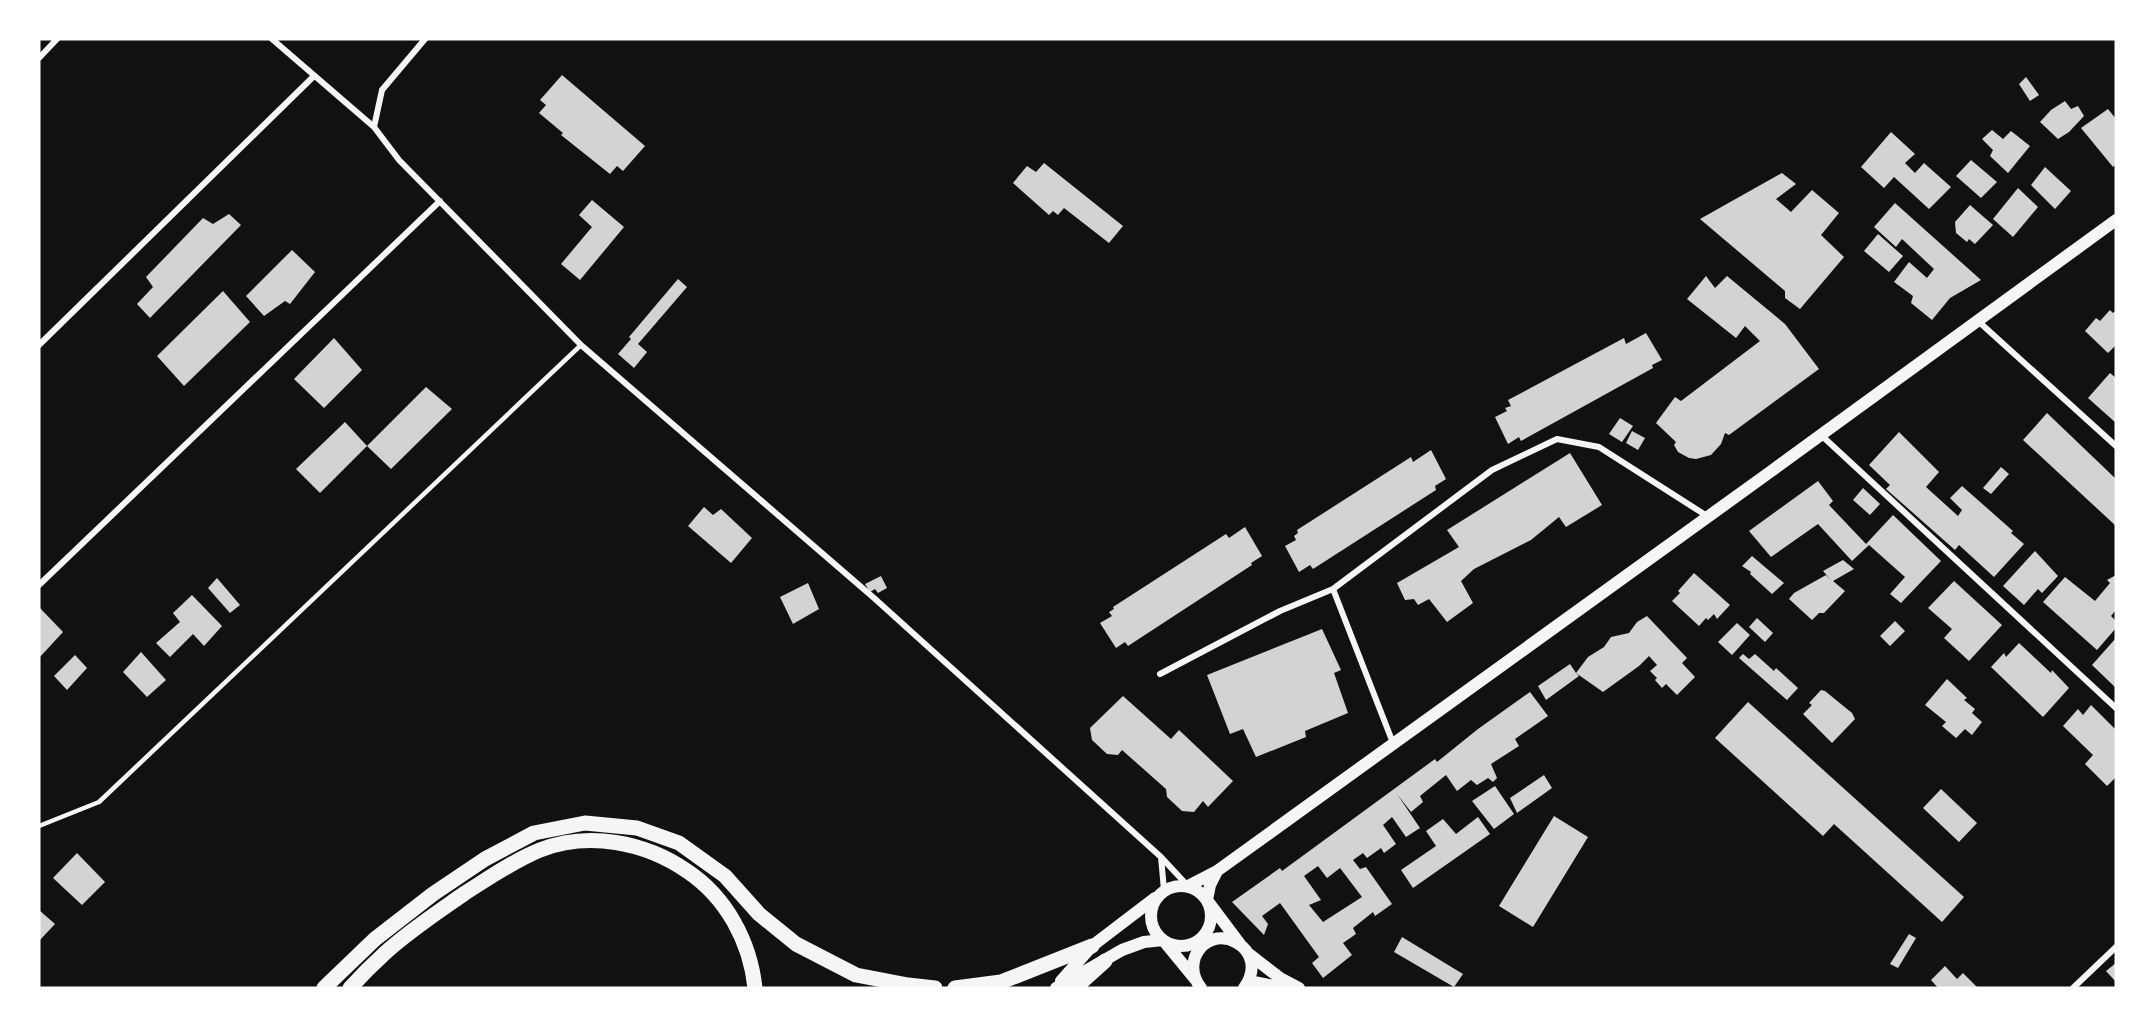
<svg xmlns="http://www.w3.org/2000/svg" width="2155" height="1027" viewBox="0 0 2155 1027" font-family="'PT Sans',sans-serif">
<style>
.building{fill:#d3d3d3;fill-rule:evenodd}
.lines{fill:none;stroke-linecap:round;stroke-linejoin:round}
.service{stroke:#f5f5f5;stroke-width:4.5}
.minor{stroke:#f5f5f5;stroke-width:6}
.secondary{stroke:#f5f5f5;stroke-width:12}
.trunk{stroke:#f5f5f5;stroke-width:15}
</style>
<rect width="100%" height="100%" fill="#111"/>
<path class="building" d="M562,75L645,146L623,171L617,166L610,174L561,135L563,133L539,113L546,105L540,100Z
M2026,77L2039,95L2030,101L2019,84Z
M2065,101L2071,109L2078,106L2084,116L2069,132L2058,139L2040,122L2051,110Z
M2108,109L2116,119V164L2113,167L2081,128Z
M1992,130L2003,139L2011,131L2030,146L2008,173L1990,156L1993,150L1982,139Z
M1891,132L1915,154L1905,163L1915,173L1924,163L1951,187L1929,209L1894,177L1884,188L1861,167Z
M1971,160L1997,182L1981,198L1956,176Z
M1044,163L1123,226L1109,243L1064,208L1058,215L1053,211L1049,215L1013,183L1027,166L1036,172Z
M2045,167L2071,191L2055,209L2031,185Z
M1782,173L1796,184L1776,199L1791,212L1812,190L1839,213L1821,235L1844,257L1800,309L1785,298V291L1700,219Z
M2018,188L2038,207L2013,237L1993,219Z
M592,200L624,227L580,280L561,264L592,227L579,215Z
M1895,203L1981,280L1950,298L1932,320L1911,303L1913,296L1894,282L1909,262L1927,278L1934,269L1902,239L1896,247L1874,227Z
M1970,205L1993,225L1975,244L1969,239L1967,242L1956,233L1955,222Z
M229,214L241,225L150,318L137,304L153,287L146,277L203,218L213,224Z
M1878,234L1903,256L1889,272L1864,251Z
M292,250L315,272L290,304L285,301L264,316L246,296Z
M1706,276L1715,288L1727,276L1785,324L1819,369L1729,435L1725,433L1721,444L1711,455L1696,459L1689,458L1678,452L1674,445L1676,442L1656,423L1675,397L1681,401L1760,341L1745,326L1736,338L1687,299Z
M678,279L687,287L638,344L647,352L634,368L618,354L631,339L629,337Z
M223,291L250,322L184,386L157,356Z
M2110,310L2113,313L2116,310V345L2108,353L2085,331L2096,318L2100,321Z
M1646,333L1662,360L1652,365L1653,368L1521,441L1519,437L1508,444L1495,417L1507,411L1505,408L1511,406L1508,400L1624,338L1626,344Z
M334,338L362,370L324,408L294,379Z
M2110,373L2116,378V423L2088,398Z
M426,387L452,409L391,469L367,446Z
M2047,413L2116,479V526L2023,440Z
M1620,418L1633,426L1622,442L1609,434Z
M345,422L367,446L320,493L296,469Z
M1632,431L1645,438L1638,450L1626,443Z
M1899,432L1939,472L1926,487L1958,516L1962,510L1950,498L1962,486L2013,531L2011,533L2024,544L1994,577L1959,545L1955,550L1886,489L1890,485L1869,465Z
M1431,450L1446,479L1435,486L1436,490L1313,569L1310,565L1299,572L1285,546L1296,540L1294,536L1298,533L1297,530L1411,457L1413,462Z
M1570,453L1602,505L1566,527L1559,517L1531,540L1474,569L1461,581L1473,603L1447,622L1429,599L1418,605L1414,599L1405,600L1397,583L1459,547L1447,530Z
M2001,467L2009,474L1991,494L1983,488Z
M1818,481L1833,501L1829,505L1866,544L1893,515L1941,561L1901,603L1890,594L1905,577L1869,545L1852,561L1818,524L1771,557L1749,531Z
M1863,488L1880,504L1870,515L1853,500Z
M704,507L713,515L721,509L752,538L731,563L688,526Z
M1245,527L1262,556L1251,563L1252,565L1128,646L1125,642L1116,648L1100,623L1112,616L1109,612L1114,609L1113,607L1226,534L1229,538Z
M2035,551L2058,576L2042,593L2038,589L2024,605L2003,586Z
M1752,556L1784,583L1772,594L1750,574L1751,572L1742,566Z
M1843,560L1854,569L1833,581L1845,591L1824,613H1819L1812,620L1789,599L1794,593L1826,575L1831,580L1823,571Z
M1694,573L1730,605L1717,619L1714,614L1708,620L1706,618L1699,626L1672,601L1680,593L1678,591Z
M2116,575V610L2111,616L2116,621V628L2097,650L2043,602L2065,577L2095,601L2110,583L2107,580Z
M881,576L887,588L878,593L875,589L870,592L865,584Z
M217,578L240,605L230,613L208,588Z
M1954,581L2002,625L1969,661L1944,638L1952,629L1928,608Z
M808,583L819,609L793,624L780,597Z
M192,595L222,626L204,646L193,634L170,657L156,643L180,622L173,613Z
M39,607L63,632L39,658Z
M1647,616L1687,658L1682,663L1695,677L1677,695L1666,684L1662,688L1655,680L1657,678L1650,671L1657,665L1649,656L1639,666L1603,692L1576,673L1579,676L1546,700L1538,686L1570,664L1576,673L1588,657L1604,647L1611,637L1629,633L1637,622Z
M1757,618L1773,633L1765,642L1749,627Z
M1895,621L1905,631L1890,646L1880,636Z
M1737,623L1750,635L1732,655L1718,642Z
M1322,629L1341,670L1334,673L1348,713L1305,731L1306,737L1256,757L1243,729L1230,734L1207,675Z
M2116,638V688L2092,665Z
M2019,643L2051,673L2052,670L2069,688L2043,717L1991,667L2004,653L2006,657Z
M141,652L166,680L147,697L123,672Z
M1743,654L1749,659L1755,654L1774,671L1776,668L1798,688L1787,700L1739,658Z
M75,655L87,668L67,690L54,676Z
M1947,679L1967,698L1964,700L1975,709L1972,713L1982,722L1972,735L1965,729L1956,738L1942,726L1946,722L1925,705Z
M1821,690L1825,691L1852,713L1855,719L1832,743L1803,714L1812,705L1809,703Z
M1530,692L1548,716L1515,739L1519,746L1491,764L1497,778L1493,782L1488,778L1477,785L1471,780L1457,791L1446,775L1420,796L1423,802L1411,812L1397,794L1420,828L1406,837L1392,817L1383,825L1396,844L1384,853L1381,848L1367,858L1363,853L1353,860L1360,869L1366,867L1392,904L1375,916L1373,912L1353,928L1356,934L1343,943L1352,955L1323,978L1312,963L1319,957L1280,903L1262,916L1268,924L1264,935L1232,902L1280,868L1282,871L1435,759L1437,762L1478,729ZM1318,866L1327,878L1340,868L1362,897L1323,922L1309,905L1321,900L1304,876Z
M1123,696L1171,739L1179,730L1233,781L1208,807L1203,801L1194,812L1182,811L1167,797L1166,789L1122,750L1118,755L1107,754L1092,740L1090,728Z
M1748,702L1964,897L1942,922L1834,824L1823,836L1715,738Z
M2091,705L2116,730V777L2107,786L2085,764L2093,755L2063,726L2078,709L2083,715Z
M1544,775L1552,788L1517,813L1510,798Z
M1495,786L1514,814L1494,829L1472,801Z
M1941,789L1977,823L1959,842L1923,808Z
M1554,816L1588,837L1533,927L1499,906Z
M1478,817L1490,834L1413,888L1401,870L1436,846L1426,831L1443,819L1456,834Z
M77,853L105,882L82,905L53,878Z
M39,910L55,924L39,941Z
M1909,934L1916,938L1898,968L1890,964Z
M1402,937L1463,974L1454,987L1394,952Z
M2116,963V982L2106,971Z
M1945,966L1957,979L1963,973L1978,988H1938L1931,980Z"/>
<g class="lines">
<path class="service" d="M39,826L99,802L581,345"/>
<path class="minor" d="M272,39L374,127L399,160L581,345L874,598L1161,857L1188,886
M39,58L57,39
M374,127L382,90L425,39
M1978,321L2116,446
M39,345L314,76
M1821,435L2116,708
M39,585L440,201
M1333,589L1393,743
M1160,674L1280,611L1333,589L1492,470L1557,439L1599,447L1707,516
M1161,857L1164,890
M2073,988L2116,947"/>
<path class="secondary" d="M1217,871L1210,885L1207,900L1240,944
M1151 916a30 30 0 1 1 60 0a30 30 0 1 1-60 0Z
M1188,886L1217,871L1770,472L2116,220
M1249,954L1280,978L1299,988
M1061,981L1092,946L1155,898
M1249,981L1284,988
M1056,988L1122,950L1144,942L1163,940L1195,979
M1201,988C1194,979 1191,969 1195,957C1211,917 1273,948 1244,988"/>
<path class="trunk" d="M324,988L375,939L433,894L485,859L534,833L585,823L637,828L679,843L725,876L759,914L796,944L856,975L908,985L935,988
M350,988C361,976 373,964 385,953C409,931 438,912 465,893C489,878 513,861 540,850C588,831 645,842 687,871C726,897 750,941 755,988
M955,988L1001,982L1092,946
M1075,988L1105,961"/>
</g>
<rect width="2155" height="1027" fill="none" stroke="#ffffff" stroke-width="81"/>
</svg>
